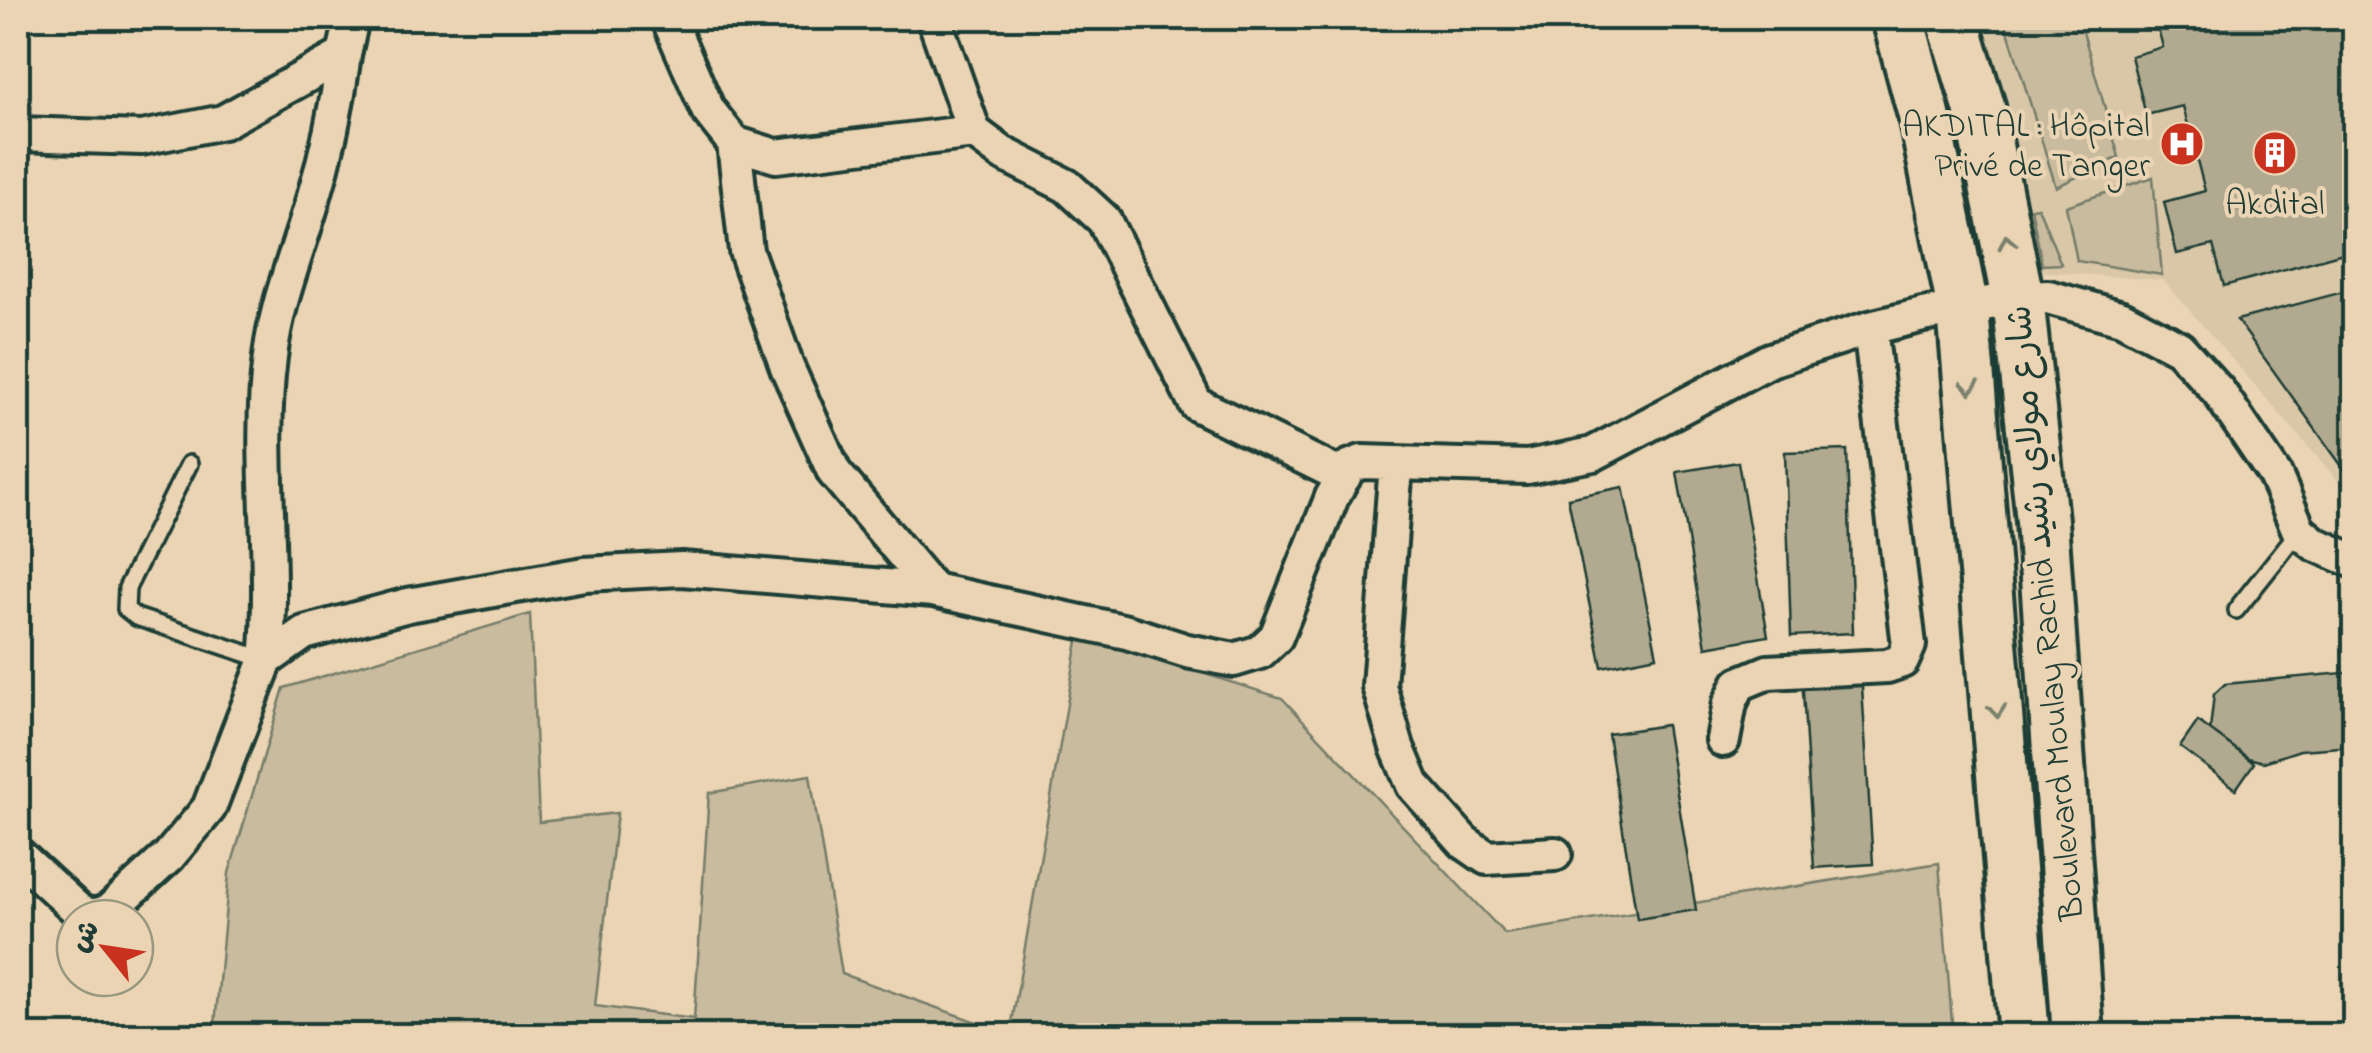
<svg xmlns="http://www.w3.org/2000/svg" width="2372" height="1053" viewBox="0 0 2372 1053" font-family="'Indie Flower','Playpen Sans Arabic',sans-serif">
<style>
.built{fill:#d9c7a8}
.green{fill:#c9bb9e;stroke:#747c69;stroke-width:2.5}
.building{fill:#b2aa90;stroke:#1f3d34;stroke-width:2.5}
.lines{fill:none;stroke-linecap:round;stroke-linejoin:round}
.service-casing{stroke:#1f3d34;stroke-width:22}
.minor-casing{stroke:#1f3d34;stroke-width:40}
.primary-casing{stroke:#1f3d34;stroke-width:58}
.service{stroke:#ead4b3;stroke-width:15}
.minor{stroke:#ead4b3;stroke-width:32}
.primary{stroke:#ead4b3;stroke-width:50}
.oneway{stroke:#7a816d}
.labels{text-anchor:middle;stroke-width:8;stroke-linejoin:round;paint-order:stroke}
.poi-label{font-size:35px;fill:#1f3d34;stroke:#ead4b3;text-anchor:end}
.street-label{font-size:35px;fill:#1f3d34;stroke:#ead4b3}
</style>
<rect width="100%" height="100%" fill="#ead4b3"/>
<filter id="ink" filterUnits="userSpaceOnUse"><feTurbulence type="fractalNoise" baseFrequency=".01" numOctaves="2"/><feDisplacementMap in="SourceGraphic" scale="20" xChannelSelector="R" yChannelSelector="G"/><feConvolveMatrix kernelMatrix="1 2 1 2 8 2 1 2 1" color-interpolation-filters="sRGB"/></filter>
<g filter="url(#ink)">
<path class="built" d="M1984,18H2354V499L2163,280L2036,271Z"/>
<path class="green" d="M2004,18H2079L2119,157L2056,187Z
M2153,177L2162,275L2077,261L2066,206Z
M2038,207L2061,264L2042,265L2031,208Z
M530,614L539,822L617,813L595,1006L694,1019L709,793L810,775L842,974L1010,1034L1079,635L1282,698L1505,934L1939,863L1953,1035L214,1036L229,873L284,688Z"/>
<path class="building" d="M2155,18H2354V250L2224,286L2213,245L2177,254L2164,202L2205,191L2183,106L2146,115L2131,56L2163,47Z
M2354,289V483L2237,320Z
M1847,450L1853,633L1791,636L1785,452Z
M1738,462L1768,636L1706,647L1677,472Z
M1623,487L1657,656L1602,667L1568,498Z
M1861,671L1873,864L1814,868L1802,675Z
M2354,672V746L2300,750L2264,762L2248,758L2210,730L2214,694L2225,684Z
M2198,721L2254,763L2236,789L2180,747Z
M1666,725L1696,910L1637,919L1608,734Z"/>
<g class="lines">
<defs>
<path id="service" d="M189,464L127,588L126,609L136,617L266,660
M2236,610L2299,531"/>
<path id="minor" d="M668,18L708,110L734,143L776,156L974,132
M934,18L974,132L1002,153L1067,186L1104,220L1196,404L1344,477
M18,134L142,138L223,122L344,55L352,18
M734,143L746,251L787,367L834,472L933,590
M1396,464L1379,686L1397,747L1413,785L1464,842L1487,858L1555,854
M266,660C276,560 257,457 270,357C276,304 297,254 312,203C327,154 337,106 344,55
M1723,740L1730,703L1739,684L1768,672L1887,666L1902,661L1909,645L1870,328
M18,855L79,911C92,917 98,916 110,910L169,856L209,808L266,660L304,633L408,605L584,574L682,569L933,590L1127,632L1187,651L1234,660L1260,652L1276,637L1332,497L1349,467L1362,462L1527,467L1593,454L1770,360L1870,328L1923,315L2018,298L2048,297L2122,318L2179,348L2219,392L2275,475L2299,531L2315,544L2354,561"/>
<path id="primary" d="M1898,18L1924,115L1963,309L2024,1036
M1952,18L1979,107L2018,298L2042,521L2078,1036"/>
</defs>
<use href="#service" class="service-casing"/>
<use href="#minor" class="minor-casing"/>
<use href="#primary" class="primary-casing"/>
<use href="#service" class="service"/>
<use href="#minor" class="minor"/>
<use href="#primary" class="primary"/>
</g>
<defs><path id="oneway-chevron" d="M-2-3.5L2.5 0L-2 3.5" fill="none" stroke-width="1.6" stroke-linecap="round" stroke-linejoin="round" transform="scale(2.5)"/></defs>
<g class="oneway">
<use href="#oneway-chevron" transform="translate(2007 242) rotate(-102)"/>
<use href="#oneway-chevron" transform="translate(1970 387) rotate(85)"/>
<use href="#oneway-chevron" transform="translate(1997 711) rotate(85)"/>
</g>
</g>
<defs>
<symbol id="hospital-disc" viewBox="-11 -11 22 22"><circle r="9.5" fill="#c8321e" stroke="#ead4b3"/><path d="M-5-5h3v3.5h4V-5h3V5h-3V1.5h-4V5h-3Z" fill="#fff"/></symbol>
<symbol id="building-disc" viewBox="-11 -11 22 22"><circle r="9.5" fill="#c8321e" stroke="#ead4b3"/><path d="M-4-6H4V6H1V3H-1V6H-4ZM-2.5-4.3h1.7v1.8h-1.7ZM.8-4.3h1.7v1.8H.8ZM-2.5-1h1.7V.8h-1.7ZM.8-1h1.7V.8H.8Z" fill="#fff"/></symbol>
</defs>
<g fill-rule="evenodd">
<use href="#hospital-disc" x="2157" y="119" width="50" height="50"/>
<use href="#building-disc" x="2250" y="128" width="50" height="50"/>
</g>
<g class="labels">
<g class="poi-label">
<text x="2150" y="136">AKDITAL : Hôpital<tspan x="2150" dy="40">Privé de Tanger</tspan></text>
<text x="2275" y="214" text-anchor="middle">Akdital</text>
</g>
<g class="street-label">
<text transform="translate(2044 613) rotate(-95)" y="12">Boulevard Moulay Rachid شارع مولاي رشيد</text>
</g>
</g>
<rect width="2372" height="1053" fill="none" stroke="#ead4b3" stroke-width="60"/>
<rect x="30" y="30" width="2312" height="993" fill="none" stroke="#1f3d34" stroke-width="4" filter="url(#ink)"/>
<g transform="translate(105 948) rotate(300)"><circle r="48" fill="#ead4b3" stroke="#999880" stroke-width="2.5"/>
<path d="M0-8L18 38L0 25L-18 38Z" fill="#c8321e"/>
<text y="-15" font-size="28" font-weight="bold" text-anchor="middle" fill="#1f3d34">ش</text>
</g>
</svg>
